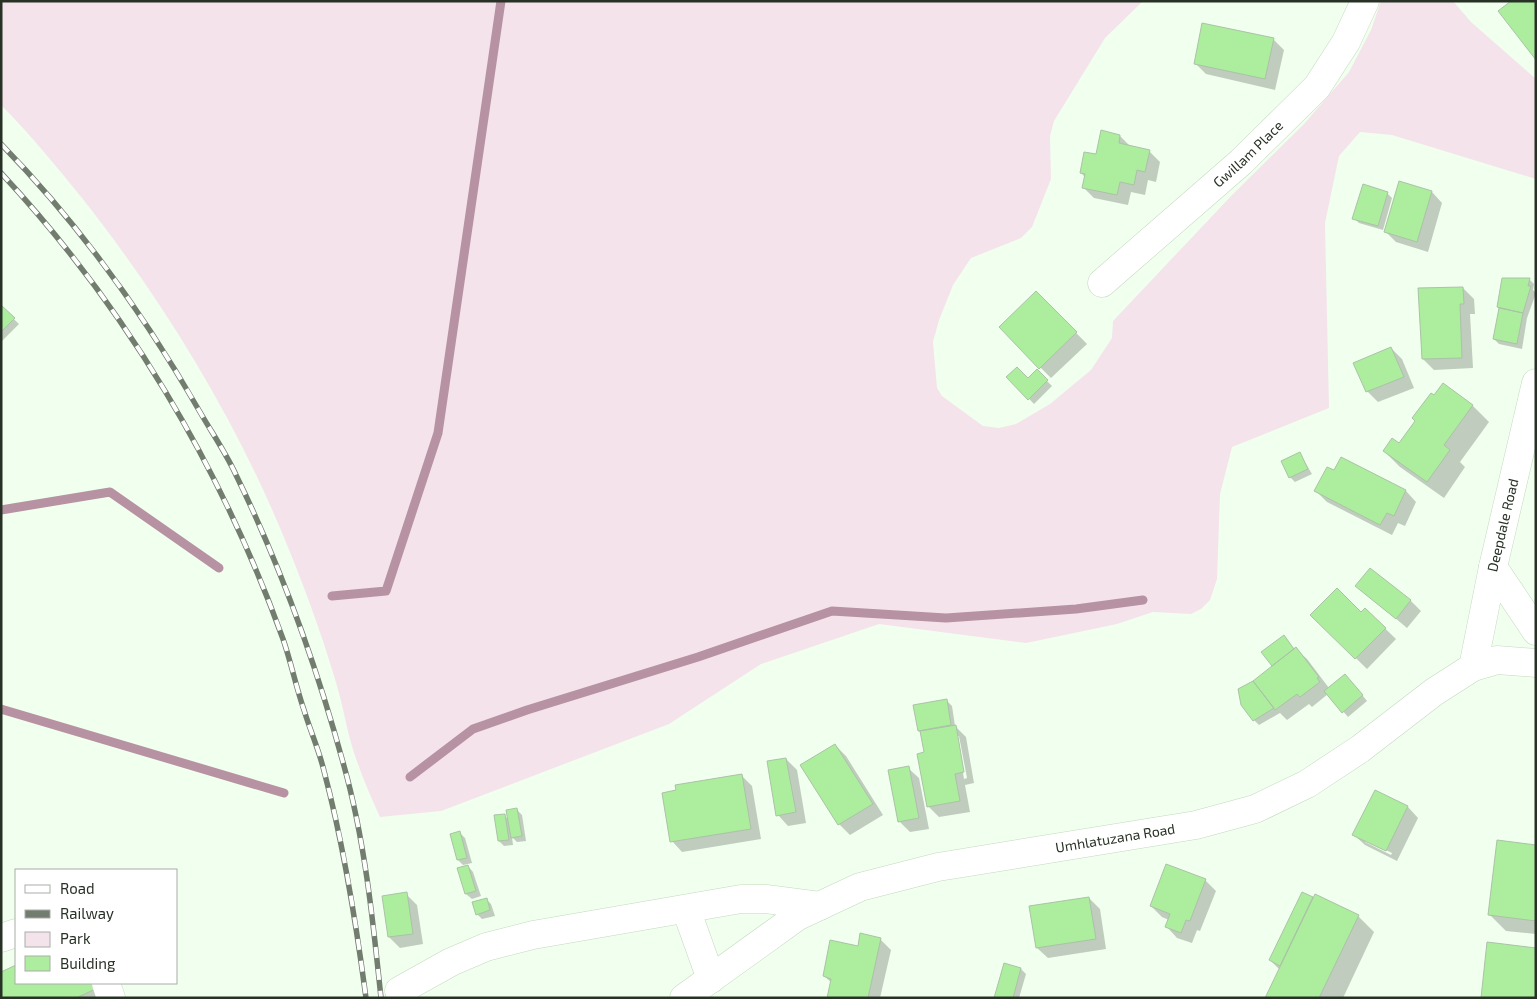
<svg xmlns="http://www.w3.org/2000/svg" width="1537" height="999" viewBox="0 0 1537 999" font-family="'Exo 2',sans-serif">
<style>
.green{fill:#f5e3ec}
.shadow{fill:#0003;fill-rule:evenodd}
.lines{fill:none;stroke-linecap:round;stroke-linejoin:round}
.stream{stroke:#b792a3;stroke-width:9}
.building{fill:#acee9e;stroke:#abc2a7}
.minor-casing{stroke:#c3dabe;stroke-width:29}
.minor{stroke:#fff;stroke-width:28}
.rail-casing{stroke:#727c6f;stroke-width:5.5}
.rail{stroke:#fff;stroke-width:4;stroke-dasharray:11;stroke-linecap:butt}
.labels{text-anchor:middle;stroke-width:4;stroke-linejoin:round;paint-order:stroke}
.street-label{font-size:14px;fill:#283126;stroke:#fff}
</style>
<rect width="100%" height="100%" fill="#f1ffee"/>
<path class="green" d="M1,1H1143L1105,38L1054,121L1050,136L1051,179L1032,227L1021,238L971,258L953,285L939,320L933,342L937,388L942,396L983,426L999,428L1016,424L1050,404L1091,370L1112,338L1113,321L1232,195L1304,124L1349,72L1371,30L1381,1H1453L1471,22L1536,79V179L1392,135L1360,132L1339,156L1325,223L1329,408L1232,447L1220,494L1217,579L1210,600L1201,609L1191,614L1153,612L1117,624L1026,643L879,624L761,664L669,724L441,811L380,817C372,799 364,782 358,764C349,741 345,716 339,693C326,647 310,602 292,557C241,428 168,307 82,198C56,166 30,134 1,105Z"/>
<path class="shadow" d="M1273,39L1284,50L1275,90L1206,74L1195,63Z
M1120,136L1131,147L1149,151L1160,162L1156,182L1148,180L1145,195L1131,192L1128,205L1094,198L1083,187L1085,177L1081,173Z
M1432,192L1442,203L1428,252L1396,242L1385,231Z
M1387,193L1392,198L1383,230L1359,223L1354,218Z
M1529,279L1534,284L1533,290L1536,293L1527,318L1522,349L1499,344L1494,339L1500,309L1498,307Z
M1463,288L1474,299L1475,314H1470L1473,368L1434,370L1423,359Z
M1036,292L1087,344L1051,378L1000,327Z
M1,307L19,324L1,342Z
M1391,348L1402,359L1414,388L1378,402L1367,391Z
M1037,371L1052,386L1034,404L1008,377L1028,380Z
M1444,385L1473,406L1489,422L1460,462L1465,467L1444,498L1400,467L1384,451L1400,445Z
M1300,454L1312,474L1295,482L1290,477Z
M1341,459L1406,491L1416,502L1405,526L1398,523L1392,535L1327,502L1316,491L1335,472Z
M1357,586L1410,600L1421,611L1407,628Z
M1365,609L1396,639L1367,669L1312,615L1362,613Z
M1283,636L1295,650L1296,649L1307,659L1329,688L1350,680L1367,701L1348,717L1328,694L1312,707L1309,704L1287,720L1280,713L1259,725L1254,720L1253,682L1274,666Z
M946,700L952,706L955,726L966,737L974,783L965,785L970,812L939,817L928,806L925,753L922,734L919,731ZM957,736H959L967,778L964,779Z
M835,745L846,756L883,815L850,835L839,824L802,766Z
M786,759L797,770L806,823L788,826L778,815Z
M908,768L919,778L929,829L910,832L900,822Z
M741,775L752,786L761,839L682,852L672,841Z
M1375,791L1408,807L1418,818L1397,861L1365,845L1354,835ZM1365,840L1392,853L1391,855L1365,842Z
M517,810L522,815L526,841L517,842L512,837L513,845L504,846L499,841L504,815L509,820Z
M460,833L465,838L472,863L463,865L458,860Z
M1536,846V934L1506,931L1490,915Z
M468,866L473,872L481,896L472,899L466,894Z
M1205,880L1216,891L1200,931L1197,930L1192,943L1177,938L1167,927L1169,920L1162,917L1151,906Z
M1302,893L1358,916L1374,932L1343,998H1266L1280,970L1270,960Z
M406,894L417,905L423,944L400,948L389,937Z
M1089,898L1100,909L1106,949L1048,958L1037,948Z
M486,899L491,904L495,916L482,919L477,914Z
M880,939L891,950L880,998H828L832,983L824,976L859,947Z
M1005,965L1021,969L1026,974L1019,998H995Z
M16,967V983H105L112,998H1V974Z"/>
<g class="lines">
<path class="stream" d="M1,510L110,492L219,568
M332,596L386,591L438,433L501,1
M1,709L284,793
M410,777L473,729L527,710L698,657L832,611L946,618L1076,609L1143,600"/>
</g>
<path class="building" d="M1511,1H1536V60L1498,11Z
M1202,23L1274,38L1265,79L1194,64Z
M1101,130L1120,135L1119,143L1150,150L1145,172L1137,170L1134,185L1120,182L1117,195L1082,188L1085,174L1080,173L1084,152L1096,154Z
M1399,181L1432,191L1417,242L1384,232Z
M1363,184L1388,192L1378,226L1352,219Z
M1502,278H1530L1528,286H1531L1523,313L1497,307Z
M1463,287L1464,304H1460L1462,358L1422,359L1418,288Z
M1036,291L1077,332L1039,369L999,327Z
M1,305L15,318L1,332Z
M1499,308L1523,313L1517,344L1493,339Z
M1391,347L1404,377L1366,392L1353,363Z
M1017,367L1028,378L1037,369L1048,380L1028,400L1006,377Z
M1443,383L1473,405L1444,445L1450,450L1427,482L1383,451L1392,438L1399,443L1415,421L1412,418L1431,393L1434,395Z
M1300,452L1308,469L1289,478L1281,461Z
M1341,457L1406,490L1394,516L1387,513L1380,525L1314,491L1327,467L1334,470Z
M1370,568L1411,600L1396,619L1355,586Z
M1337,588L1361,612L1365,608L1386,628L1355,659L1310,615Z
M1284,635L1294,649L1272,666L1261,652Z
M1296,647L1319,677L1317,678L1320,682L1300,697L1297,694L1275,710L1253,681Z
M1345,674L1363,695L1342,713L1324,691Z
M1253,681L1274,708L1253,721L1241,705L1238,689Z
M947,699L951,725L918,731L913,705Z
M956,725L964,772L955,774L960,801L927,807L917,754L924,752L920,731Z
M835,744L873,804L838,825L800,765Z
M786,758L796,812L776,816L767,761Z
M909,766L919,818L898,822L888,770Z
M742,774L751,829L670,842L662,793L676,790L675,785Z
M1375,790L1408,806L1386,851L1352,835Z
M517,808L522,836L511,838L506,810Z
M505,814L509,840L498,841L494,815Z
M460,831L467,858L457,860L450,834Z
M1497,840L1536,845V921L1488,915Z
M1166,864L1206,879L1190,921L1186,920L1181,933L1165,927L1170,914L1150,906Z
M468,865L476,891L465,894L457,868Z
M407,892L413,934L388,937L382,896Z
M1302,892L1313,897L1280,966L1269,960Z
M1315,894L1359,915L1319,998H1265Z
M1089,897L1096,939L1036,948L1029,906Z
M487,898L490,910L476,915L472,902Z
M860,933L881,938L868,998H827L831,979L823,976L830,940L858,946Z
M1487,942L1536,948V998H1481Z
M1004,963L1021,968L1013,998H994Z
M16,965V983H98L100,987L76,998H1V972Z"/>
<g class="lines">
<defs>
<g id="minor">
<path id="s1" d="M1102,283L1241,162L1317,87L1346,42L1365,1"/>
<path d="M1493,567L1536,631"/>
<path id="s2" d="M1473,667L1493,567L1536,383"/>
<path d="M686,909L711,979"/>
<path d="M1,938L16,933"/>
<path d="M106,983L111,998"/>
<path d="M399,991L451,962L486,947L533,935L741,899H766L820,906"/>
<path id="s3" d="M684,998L798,916L860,887L938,867L1196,825L1255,809L1307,784L1360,749L1434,692L1473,667L1497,660L1536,663"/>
</g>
</defs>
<use href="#minor" class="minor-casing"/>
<use href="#minor" class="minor"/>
<defs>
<path id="rail" d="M1,144C79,224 145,316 200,412C212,433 226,453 236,475C281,567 317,667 344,766C365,841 373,921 381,998
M1,173C125,306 221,467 283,639C291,662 296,687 304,710C310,730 319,750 324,771C344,846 356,922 366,998"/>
</defs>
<use href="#rail" class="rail-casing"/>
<use href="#rail" class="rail"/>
</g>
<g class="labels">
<g class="street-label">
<text dy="5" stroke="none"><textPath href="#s1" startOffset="195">Gwillam Place</textPath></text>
<text dy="5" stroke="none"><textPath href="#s2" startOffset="145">Deepdale Road</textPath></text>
<text dy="5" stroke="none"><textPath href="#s3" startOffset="469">Umhlatuzana Road</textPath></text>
</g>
</g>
<rect width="1537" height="999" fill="none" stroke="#283126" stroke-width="5"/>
<rect x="15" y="869" width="162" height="115" fill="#ffffff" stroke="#a9ada8"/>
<rect x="25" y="885" width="25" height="8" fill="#ffffff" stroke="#a9ada8"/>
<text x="60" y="894" font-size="15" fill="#283126">Road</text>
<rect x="25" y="910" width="25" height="8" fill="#727c6f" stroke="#a9ada8"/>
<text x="60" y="919" font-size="15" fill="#283126">Railway</text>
<rect x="25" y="932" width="25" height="15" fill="#f5e3ec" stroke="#a9ada8"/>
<text x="60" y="944" font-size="15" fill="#283126">Park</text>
<rect x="25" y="956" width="25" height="15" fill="#acee9e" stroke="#a9ada8"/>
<text x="60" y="969" font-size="15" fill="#283126">Building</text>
</svg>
